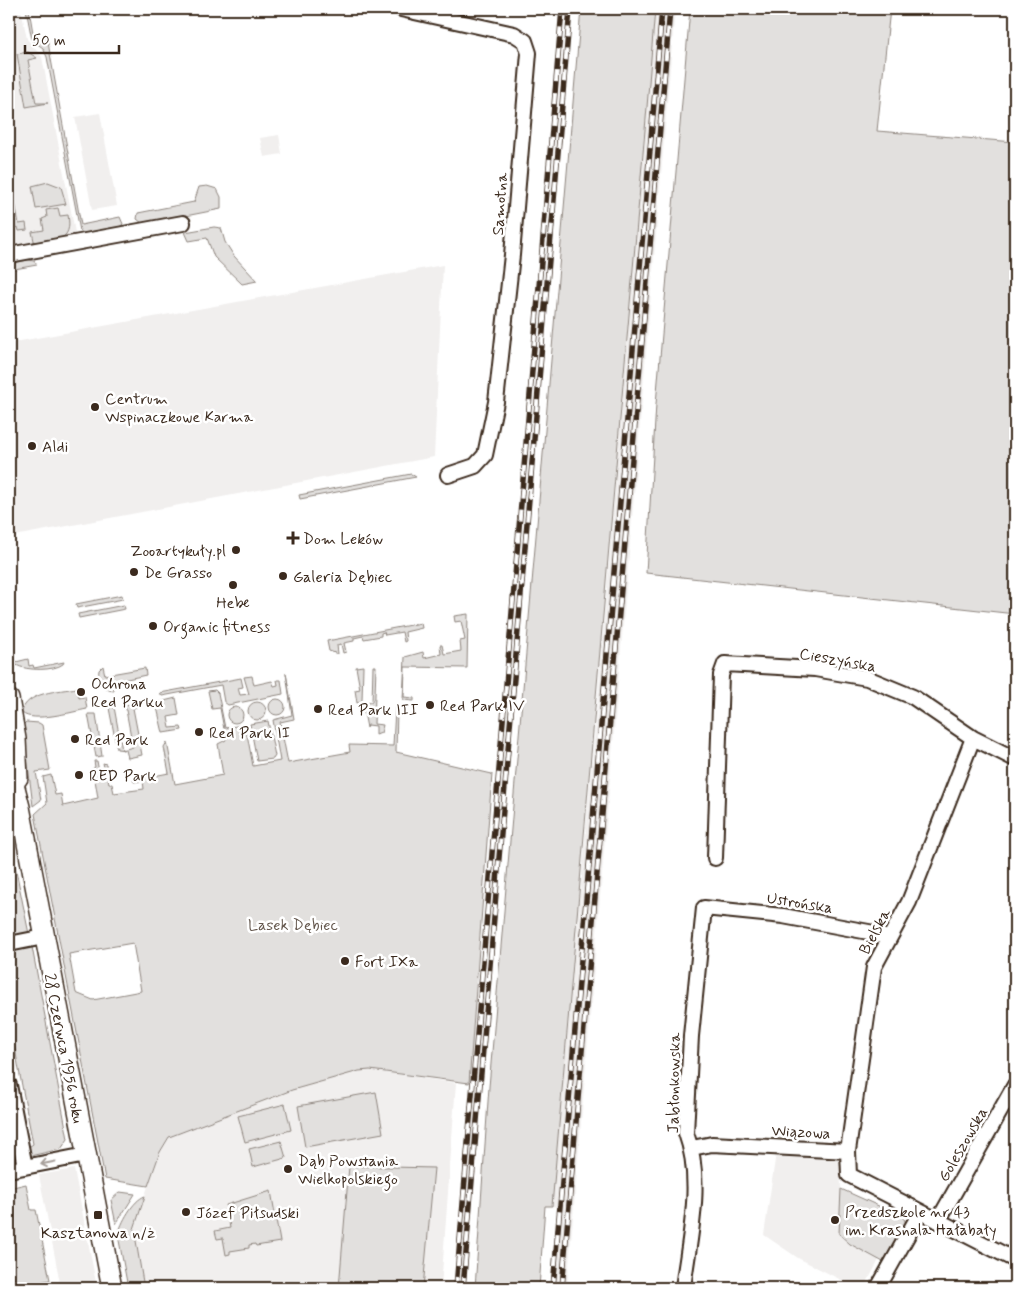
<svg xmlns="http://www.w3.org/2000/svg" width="1024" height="1297" viewBox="0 0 1024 1297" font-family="Mynerve,sans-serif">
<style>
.built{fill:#f1efee}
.green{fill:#e2e0de;stroke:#8e857e;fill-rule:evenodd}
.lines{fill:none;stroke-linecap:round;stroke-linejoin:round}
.street-casing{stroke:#3b2a1e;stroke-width:18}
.secondary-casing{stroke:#3b2a1e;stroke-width:22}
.street{stroke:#fff;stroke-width:14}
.secondary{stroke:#fff;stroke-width:19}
.rail-casing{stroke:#3b2a1e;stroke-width:5.5}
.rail{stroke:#fff;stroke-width:4;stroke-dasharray:11;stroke-linecap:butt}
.oneway{stroke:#a79f9a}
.poi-dot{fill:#3b2a1e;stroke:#fff;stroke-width:2}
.labels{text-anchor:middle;stroke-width:5;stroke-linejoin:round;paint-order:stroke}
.street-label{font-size:16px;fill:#3b2a1e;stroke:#fff}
.poi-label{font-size:16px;fill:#3b2a1e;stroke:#fff;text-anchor:start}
.park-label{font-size:16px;fill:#65584e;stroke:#fff}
</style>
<rect width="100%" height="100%" fill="#fff"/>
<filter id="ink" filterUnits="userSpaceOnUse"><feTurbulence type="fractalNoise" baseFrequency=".02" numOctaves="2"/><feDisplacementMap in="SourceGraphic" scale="10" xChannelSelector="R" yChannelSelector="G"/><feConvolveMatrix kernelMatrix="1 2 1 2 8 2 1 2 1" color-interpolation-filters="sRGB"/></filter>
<g filter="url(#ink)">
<path class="built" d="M9,9H21L27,39L42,57L77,243L9,255Z
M655,9H675L567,1288H550L557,1207L552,1206L597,708Z
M100,113L117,206L92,210L75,117Z
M279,135L282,154L264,157L260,138Z
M443,265L434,457L9,537V343Z
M370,1070L456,1083L441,1288H144L135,1237V1224L160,1152L169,1137L292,1090L359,1071Z
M776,1153L835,1156L840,1161L841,1189L903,1217L906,1223L885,1263L879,1260L864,1288H857L798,1258L764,1235Z
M74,1169L97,1288H61L39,1175Z"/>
<path class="green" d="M26,9H29L34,39L47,37L81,225L120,217L123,224C116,232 88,238 80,231L47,57L43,48L32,40Z
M581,9H655L647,107L552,1206H545L539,1288H475L489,1087Z
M690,9H890L877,131L1015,142V614L646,573L656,404Z
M28,52L37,58L28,60L36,103H48L26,107L17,54Z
M9,170L19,224L26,223L27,230L19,231L18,227L10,229Z
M48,182L61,187L66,204L36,209L32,186Z
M207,186L217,189L221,197V209L150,223H142L137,219L138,213L194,202L199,187Z
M58,208L60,216L68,215C73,242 56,240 35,245L32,232L44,230L42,219L47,217L46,210Z
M214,227L221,228L225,242L234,256L257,281L242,284L214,257L207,238L189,241L185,232Z
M28,260L34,261L37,265L9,270V264Z
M411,474L416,477L300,499L299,495Z
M122,595L123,599L77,608L76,604Z
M124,605L125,609L79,618L78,614Z
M468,614L467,668L405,667L404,697L414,698V701L403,700L405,657L423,652L424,658L441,654L440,645H442L444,654L461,651L460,641L465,640L461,621L455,622L454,616Z
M421,623L422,628L405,632L406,641L404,642L402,632L385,635L384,632L381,633V636L364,639L363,636L354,638V641L344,643L346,652L343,653L341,644L337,645L338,654L329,651L327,641Z
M9,627L16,662L28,659L29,666L33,665L34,668L64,662L63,664C54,671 27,671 16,665L9,649Z
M103,666L105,675L145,668L146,675L113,682L114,691C103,691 97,680 99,670Z
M363,666L362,701L372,702L373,666H376L374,724L383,725L381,733L376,735V726L368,725L367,728L362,702L357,703L355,690L360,689L356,667Z
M286,673L294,719L280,722L288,763L350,752L349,745L393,746L395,708H397L396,752L492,774L469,1083L370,1070L359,1071L292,1090L169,1137L160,1152L148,1186L105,1179L35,814L47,803L43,777L51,775L55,795L61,794L63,806L98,798L93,768L95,767L94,761H97L99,772L105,771L103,763L106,764L109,784H112L114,793L144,789L143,781L134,782L133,780L169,773L164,747L167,742L175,784L223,775L218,744L226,740L220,708L212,709L208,691L215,690L218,693L225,728L242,725L246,728L242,730L243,735L247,734L253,766L280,761L273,720L292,715ZM133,943L141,991L93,1000L76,993L69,954Z
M252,676L254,685L272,681L274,686L278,685L277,680H281L283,694L228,705L224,702L221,685L162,696L160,693L241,678L243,687L238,688L240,695L249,694L244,677Z
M77,688L79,698L85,697L87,709C72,712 33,723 22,713C24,692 60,691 77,688Z
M176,698L179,715L168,717L170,728L181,727L182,730L163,733L156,703Z
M269 707a8 8 0 1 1 16 0a8 8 0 1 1-16 0Z
M248 711a9 9 0 1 1 18 0a9 9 0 1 1-18 0Z
M132,704L137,707L133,708L142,755L128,758L126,750L117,749L109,708L114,707L122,750L133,747L125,705Z
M227 715a8 8 0 1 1 16 0a8 8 0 1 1-16 0Z
M88,714H96L102,756L96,757Z
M268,721L275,756L273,759L257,761L250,724Z
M26,722L39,723L42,725L50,770L36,772L41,800L33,806L23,725Z
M9,836L29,934L9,941Z
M29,946L32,947L68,1139L61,1149L30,1156L26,1149L33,1144L9,1017V949Z
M376,1092L383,1133L305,1147L298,1106Z
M285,1104L291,1130L245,1142L238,1116Z
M281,1141L286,1158L253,1167L249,1149Z
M349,1166L434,1168L423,1288H339Z
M26,1184L31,1210H36L50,1280L16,1286L13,1273H9V1188Z
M841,1189L903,1217L906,1223L904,1228L885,1263L850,1244L839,1234Z
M271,1191L280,1242L256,1246L255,1244L249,1245V1248L230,1251V1254L226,1255L223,1238L217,1239L215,1231L230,1228L226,1205Z
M120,1192L135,1194L116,1224L111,1200Z
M145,1196L134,1229L144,1288H128L118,1235C121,1223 133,1200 145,1196Z"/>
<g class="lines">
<defs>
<path id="street" d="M401,9L514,34L525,41L529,53L512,255L496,402L485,455L475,466L448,475
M9,255L183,223
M973,738L909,902L874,967L848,1151L849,1175L1015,1260
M9,830L23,827
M715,858L721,675L725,664L815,669L867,678L913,697L973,738L1015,759
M9,944L44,937
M9,1085L25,1167
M692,1148L712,1144L848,1151
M9,1170L86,1155
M938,1221L1015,1085
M683,1288C689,1239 704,1182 686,1133L691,1036L704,908L783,916L874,933L889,939
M878,1288L920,1213"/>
<path id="secondary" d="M9,699L16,739L18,778
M9,764L20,807L112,1288"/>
</defs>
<use href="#street" class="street-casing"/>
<use href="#secondary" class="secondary-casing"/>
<use href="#street" class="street"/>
<use href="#secondary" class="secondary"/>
<defs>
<path id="rail" d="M456,1288L562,9
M463,1288L570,9
M553,1288L662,9
M562,1288L670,9"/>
</defs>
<use href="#rail" class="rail-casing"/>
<use href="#rail" class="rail"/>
</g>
<defs><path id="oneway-shaft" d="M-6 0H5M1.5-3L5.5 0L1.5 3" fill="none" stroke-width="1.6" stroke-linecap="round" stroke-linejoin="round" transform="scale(1.25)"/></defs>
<use class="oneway" href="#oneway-shaft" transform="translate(48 1163) rotate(169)"/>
</g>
<g class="poi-dot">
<circle cx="95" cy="407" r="5"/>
<circle cx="32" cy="446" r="5"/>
<path d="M290.5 530.5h5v5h5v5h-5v5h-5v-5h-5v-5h5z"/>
<circle cx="236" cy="550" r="5"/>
<circle cx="134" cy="572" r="5"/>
<circle cx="283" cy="576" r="5"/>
<circle cx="233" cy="585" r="5"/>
<circle cx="153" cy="626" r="5"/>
<circle cx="81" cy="692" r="5"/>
<circle cx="430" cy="705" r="5"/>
<circle cx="318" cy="709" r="5"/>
<circle cx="199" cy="732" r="5"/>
<circle cx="75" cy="739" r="5"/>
<circle cx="79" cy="775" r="5"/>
<circle cx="345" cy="961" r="5"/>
<circle cx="288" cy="1169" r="5"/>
<circle cx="186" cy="1212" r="5"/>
<rect x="93" y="1210" width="10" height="10" rx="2.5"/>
<circle cx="835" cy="1220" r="5"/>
</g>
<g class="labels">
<g class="street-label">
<text transform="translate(499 204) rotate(-86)" y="6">Samotna</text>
<text transform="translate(838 659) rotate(10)" y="6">Cieszyńska</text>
<text transform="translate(800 902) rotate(9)" y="6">Ustrońska</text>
<text transform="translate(874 931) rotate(-62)" y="6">Bielska</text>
<text transform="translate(65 1048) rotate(79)" y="6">28 Czerwca 1956 roku</text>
<text transform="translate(673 1083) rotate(-89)" y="6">Jabłonkowska</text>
<text transform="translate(801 1131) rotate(3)" y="6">Wiązowa</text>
<text transform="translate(962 1144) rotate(-60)" y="6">Goleszowska</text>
</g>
<g class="poi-label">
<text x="105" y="404">Centrum<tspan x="105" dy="18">Wspinaczkowe Karma</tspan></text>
<text x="42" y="452">Aldi</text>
<text x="303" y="544">Dom Leków</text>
<text x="226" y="556" text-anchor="end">Zooartykuły.pl</text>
<text x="144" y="578">De Grasso</text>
<text x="293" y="582">Galeria Dębiec</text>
<text x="233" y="608" text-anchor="middle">Hebe</text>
<text x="163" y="632">Organic fitness</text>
<text x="91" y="689">Ochrona<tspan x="91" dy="18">Red Parku</tspan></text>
<text x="440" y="711">Red Park IV</text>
<text x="328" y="715">Red Park III</text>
<text x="209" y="738">Red Park II</text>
<text x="85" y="745">Red Park</text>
<text x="89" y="781">RED Park</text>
<text x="355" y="967">Fort IXa</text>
<text x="298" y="1166">Dąb Powstania<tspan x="298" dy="18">Wielkopolskiego</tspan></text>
<text x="845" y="1217">Przedszkole nr 43<tspan x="845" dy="18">im. Krasnala Hałabały</tspan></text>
<text x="196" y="1218">Józef Piłsudski</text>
<text x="98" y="1238" text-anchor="middle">Kasztanowa n/ż</text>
</g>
<g class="park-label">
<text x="293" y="930">Lasek Dębiec</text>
</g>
</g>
<rect width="1024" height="1297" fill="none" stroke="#fff" stroke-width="30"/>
<rect x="15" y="15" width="994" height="1267" fill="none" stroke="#3b2a1e" stroke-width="2" filter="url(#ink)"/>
<path d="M25 45v8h94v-8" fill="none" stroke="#3b2a1e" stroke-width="2.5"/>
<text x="32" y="45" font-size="15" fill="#3b2a1e" stroke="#ffffff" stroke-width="4" paint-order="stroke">50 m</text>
</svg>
